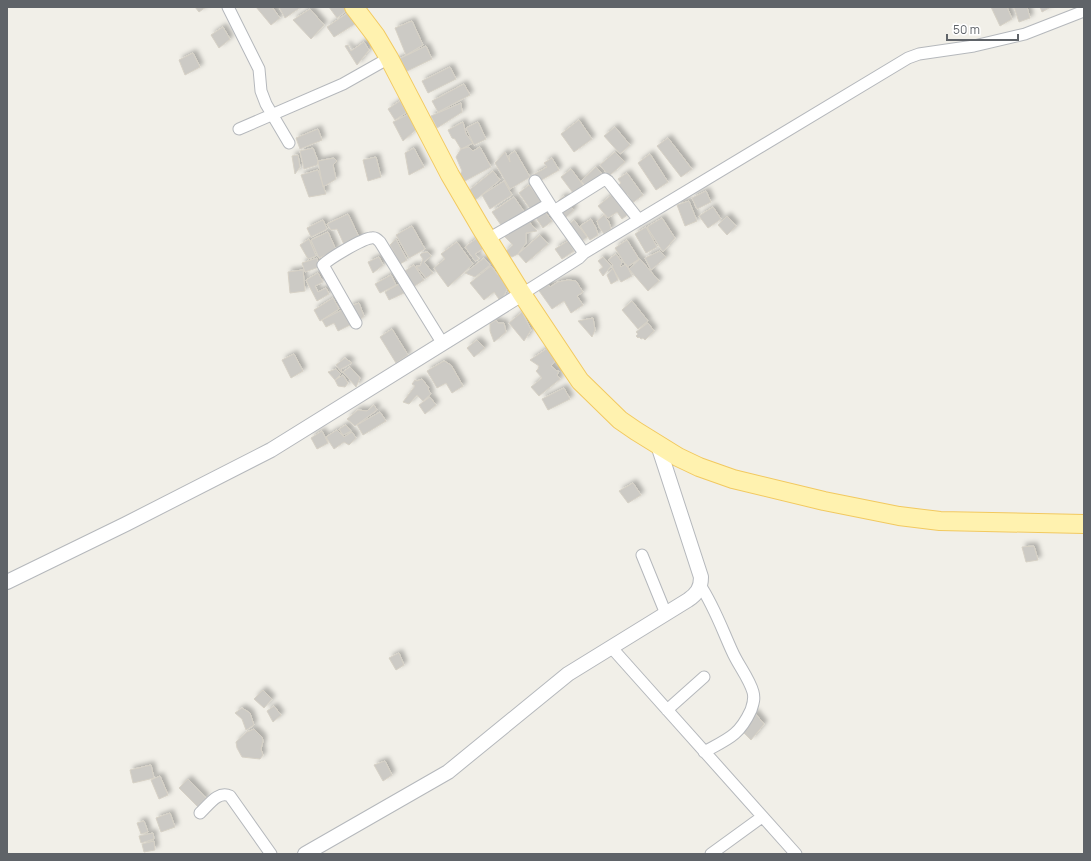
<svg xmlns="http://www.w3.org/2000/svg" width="1091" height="861" viewBox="0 0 1091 861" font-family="Manrope,sans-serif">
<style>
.building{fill:#cccac5;stroke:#d6d1c6;filter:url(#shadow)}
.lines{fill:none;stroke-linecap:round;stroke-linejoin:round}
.minor-casing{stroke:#b5b8bc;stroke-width:13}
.tertiary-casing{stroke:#b5b8bc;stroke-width:16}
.primary-casing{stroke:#f2c960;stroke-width:20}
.minor{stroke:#fff;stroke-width:11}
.tertiary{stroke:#fff;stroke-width:14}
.primary{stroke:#fff2af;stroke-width:18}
</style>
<defs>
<filter id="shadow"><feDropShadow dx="3.5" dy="-3.5" stdDeviation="2" flood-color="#0004"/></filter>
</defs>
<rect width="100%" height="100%" fill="#f1efe8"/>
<path class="building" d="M195,7H206L199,12Z
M256,7H272L280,18L271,25Z
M279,7H301L285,18Z
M329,7H345L347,10L337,18Z
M991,7H1007L1012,19L1000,26Z
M1014,7H1027L1030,18L1019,22Z
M1040,7H1051L1042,12Z
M310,9L324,25L311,39L293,20Z
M349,12L358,22L334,37L327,27Z
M412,21L423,45L406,55L395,28Z
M223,27L230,39L219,48L211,35Z
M364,42L369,50L357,65L345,46L348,45L351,51Z
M426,46L432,59L403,73L393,62Z
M193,53L200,67L185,75L179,60Z
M450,67L456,79L428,93L422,81Z
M464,84L470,95L438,112L432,101Z
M400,101L407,112L395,120L388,109Z
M461,103L462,112L437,128L431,116Z
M413,112L420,126L403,141L393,122Z
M579,120L592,139L574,152L561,134Z
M463,122L466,134L473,143L461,149L455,139L452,138L448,130Z
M478,122L486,139L474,145L466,128Z
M615,127L630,145L620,154L604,136Z
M318,129L322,140L300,149L296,138Z
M668,138L692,169L681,177L657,146Z
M469,147L473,151L480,147L491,167L463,182L460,175L462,171L456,157L461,149Z
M313,148L318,161L317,165L304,169L300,151Z
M414,148L424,167L409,175L405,153Z
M515,151L530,177L510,189L495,163L505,152L510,162L509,155Z
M615,152L625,162L609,176L600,165Z
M650,154L668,182L656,190L638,163Z
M298,155L300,167L295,174L292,156Z
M376,157L381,177L368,181L363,160Z
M334,158L337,161L333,165L336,179L323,187L318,161Z
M552,158L559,170L538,182L533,175L547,167L544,163Z
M596,167L604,176L590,190L581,181Z
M571,169L583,185L573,193L561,177Z
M318,170L326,194L309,197L301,175Z
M493,171L500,180L474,201L467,192Z
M627,173L643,195L631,204L628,202L631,200L627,194L624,196L618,186L621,183L618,179Z
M504,181L512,195L490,209L482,195Z
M529,185L542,202L531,210L519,193Z
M706,191L711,202L697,209L692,198Z
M614,193L630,213L622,219L617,212L608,218L598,206Z
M564,196L572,204L571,207L574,210L563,220L560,203L558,201Z
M514,197L525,213L503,228L492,212Z
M689,201L697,221L685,226L677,205Z
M713,207L721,219L708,228L699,216Z
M545,212L552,221L543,228L536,218Z
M348,214L361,241L346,249L337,229L331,230L327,224Z
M604,215L609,222L611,229L604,234L599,227L597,221Z
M727,216L736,226L727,235L718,225Z
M525,217L537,231L526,233V243L518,254L512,257L504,253L513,245L502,234Z
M662,218L675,238L663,252L647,227Z
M591,219L596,228L598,235L590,240L580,226Z
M323,220L327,229L311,237L307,228Z
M574,220L587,237L576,246L565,228Z
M412,226L425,249L409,258L396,235Z
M646,227L657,247L646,253L635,234Z
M328,232L336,250L319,258L311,240Z
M540,235L548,244L526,263L518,254Z
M309,239L316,256L308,259L300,245Z
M396,239L407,260L400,264L390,245Z
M476,239L480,240L485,247L475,254L479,259L475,261L465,247Z
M627,240L639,259L627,267L615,248Z
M568,241L574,251L562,259L555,249Z
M457,242L473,264L448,287L434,268L445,259L441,254Z
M660,251L666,257L651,270L645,258Z
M428,252L431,256L424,262L433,273L426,278L416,266H420L423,259L420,255L422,253Z
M616,254L622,262L620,266L621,267L626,264L632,276L621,282L612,267L613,265L608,260Z
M379,257L383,265L373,273L368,262Z
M603,257L611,266L603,276L599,270L603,267L598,261Z
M317,258L319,267L305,272L302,263Z
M484,258L490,265L475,277L465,273Z
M640,259L659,281L648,291L629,269Z
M414,265L424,280L410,289L403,278L408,275L405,271Z
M491,266L498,275L501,273L503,282L509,285L501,302L494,292L484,300L470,283Z
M613,268L618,280L611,284L607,275Z
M303,270L305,291L290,293L288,272Z
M318,273L323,282L315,286L318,292L326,288L329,294L317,301L306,280Z
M391,275L396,285L380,293L375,284Z
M568,280L576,281L583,292L577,296L583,305L571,313L564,301L552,309L537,288L546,281L550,287L558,282Z
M399,284L404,293L389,300L385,292Z
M333,298L339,309L320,321L314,310Z
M632,301L648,321L638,329L622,310Z
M359,303L364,316L356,323L349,307Z
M344,309L352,324L338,331L334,323L326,327L322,320Z
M522,312L531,330L524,341L509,323Z
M593,318L595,330L592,337L578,321Z
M496,320L498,323H504L506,332L494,342L490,331V324Z
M648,323L654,331L645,340L643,338L641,339L639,337L638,338L636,336L638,334L636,332Z
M392,329L408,355L396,363L380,337Z
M477,340L485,348L474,357L467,348Z
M548,348L555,358L554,362L551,366L557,371H559L557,375L560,379L539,396L531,387L542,378L536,371L538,369L539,366L530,360Z
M294,354L303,371L291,378L282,360Z
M345,358L352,363L341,369L342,373L336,365Z
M444,361L451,365L463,386L452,393L446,383L437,388L427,371Z
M350,367L360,378L356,387L343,372Z
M336,369L341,374L335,380L328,372Z
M343,375L348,383L345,387L338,386L335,380Z
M422,379L429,388L428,389L431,394L423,401L417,395L409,404L403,402L415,386L412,384L415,380L417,381Z
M564,388L570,399L548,410L542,399Z
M430,397L436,405L425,414L419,405Z
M374,405L377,410L355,426L347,419L358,410L367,411Z
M380,412L386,421L363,435L357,425Z
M346,425L351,431L343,435L339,429Z
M337,430L344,437L352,432L356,438L349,445L344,442L334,449L326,437Z
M322,431L328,443L317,449L311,438Z
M633,483L641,495L628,503L619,491Z
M1034,546L1038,560L1026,562L1022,547Z
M399,653L404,665L396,670L389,658Z
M263,690L272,699L264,708L254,699Z
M274,706L281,715L273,722L267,711Z
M242,708L250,713L254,725L246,730L242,719L235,713Z
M754,712L764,724L751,740L742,731Z
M254,729L262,737L263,741L261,749L263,755L260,759L242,757L237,748L236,742L247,732Z
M385,761L392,775L383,781L374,765Z
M151,765L154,778L133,783L130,770Z
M160,776L168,795L159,799L151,780Z
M188,779L206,798L198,807L179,788Z
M170,813L175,827L161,832L156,818Z
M144,821L148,832L141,834L137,823Z
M153,833L154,839L141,843L139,836Z
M154,841L155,850L144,852L142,844Z"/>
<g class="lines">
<defs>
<path id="minor" d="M228,7L259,69L261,91L266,104L289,143
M239,129L343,84L389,58
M535,181L554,211L584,253
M554,211L605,179L608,181L639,220
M488,239L549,204
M522,294L579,258L584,253L908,58L919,54L974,46L1025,34L1084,11
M356,323L323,265C330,258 362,239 371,238C375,237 377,239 380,242L443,344
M642,555L666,614
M700,585C714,606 722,629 732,651C738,665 749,678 753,692C755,699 753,704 751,710C739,736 728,739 704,752
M611,647L796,854
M667,710L704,677
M200,813C208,806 218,790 230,796L271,854
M711,854L762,817"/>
<path id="tertiary" d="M7,582L126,524L271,450L522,294
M305,854L448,772L568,674L688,600C697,594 701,588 701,577L658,445"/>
<path id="primary" d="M354,7L376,36L389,58L450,175L481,228L522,294L580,381L620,420L636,431L678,457L699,467L733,479L824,501L899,516L940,521L1084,524"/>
</defs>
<use href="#minor" class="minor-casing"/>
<use href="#tertiary" class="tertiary-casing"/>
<use href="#primary" class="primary-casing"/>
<use href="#minor" class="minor"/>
<use href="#tertiary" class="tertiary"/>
<use href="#primary" class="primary"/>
</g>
<rect width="1091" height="861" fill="none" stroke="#5f6368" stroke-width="16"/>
<path d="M947 34v6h71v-6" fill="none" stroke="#5f6368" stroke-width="2"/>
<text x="953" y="34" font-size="12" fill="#5f6368" stroke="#ffffff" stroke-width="3" paint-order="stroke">50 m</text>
</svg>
